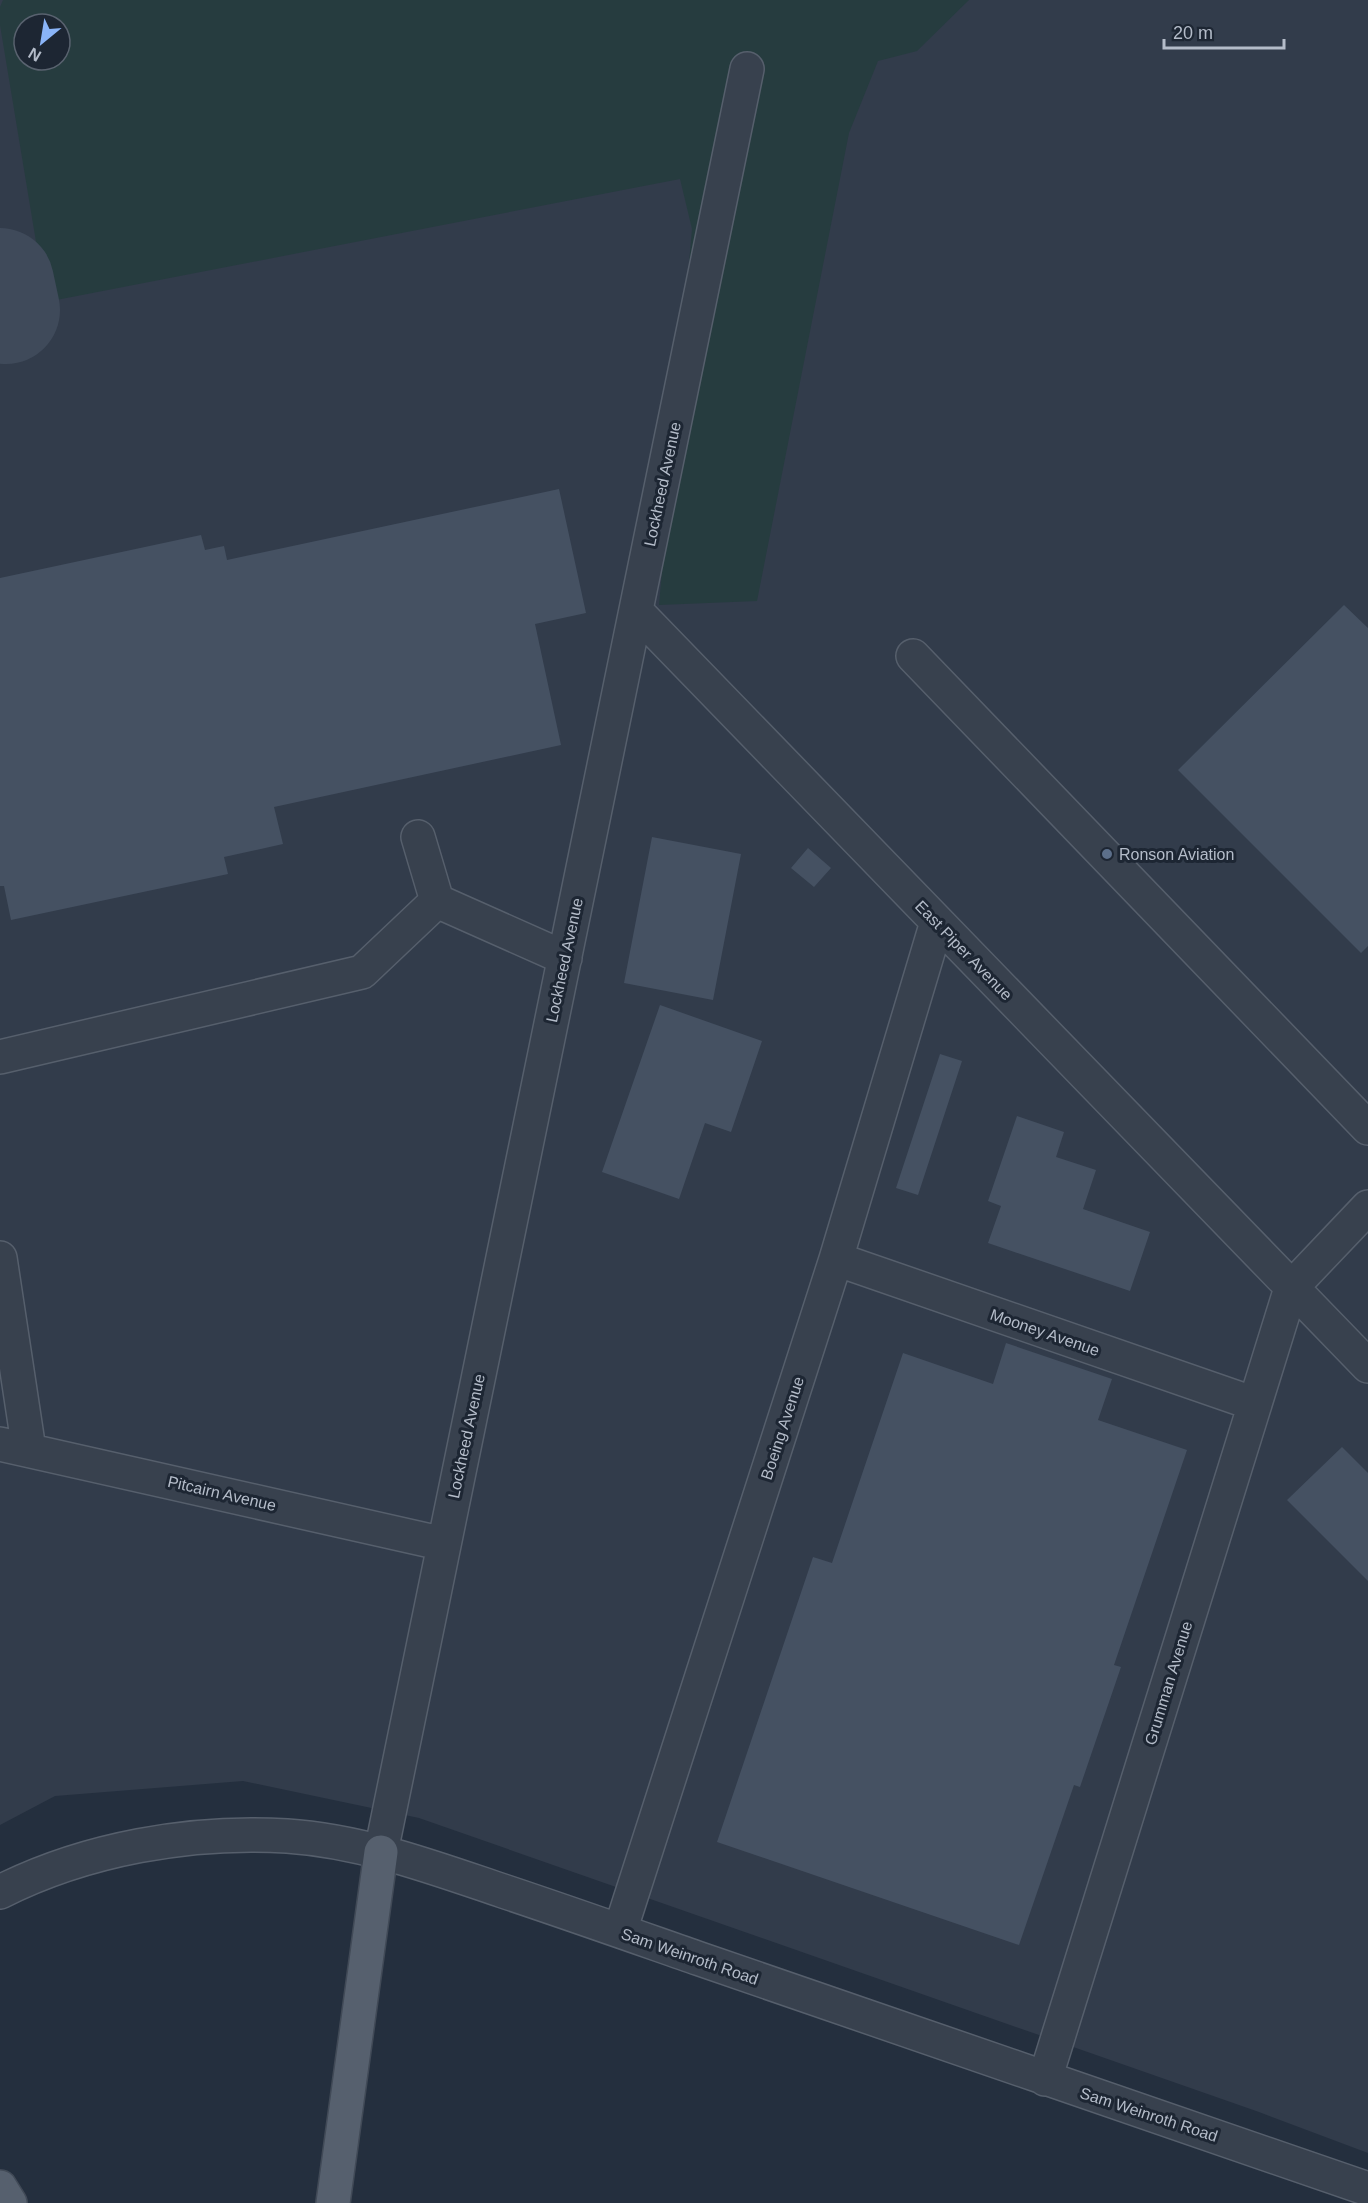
<svg xmlns="http://www.w3.org/2000/svg" width="1368" height="2203" viewBox="0 0 1368 2203" font-family="Arial,sans-serif">
<style>
.airport{fill:#323c4b;fill-rule:evenodd}
.green{fill:#263c3f;fill-rule:evenodd}
.lines{fill:none;stroke-linecap:round;stroke-linejoin:round}
.taxiway{stroke:#3f4a5a;stroke-width:108}
.building{fill:#455162}
.minor-casing{stroke:#565f6c;stroke-width:36}
.major-casing{stroke:#414a57;stroke-width:36}
.minor{stroke:#38414e;stroke-width:33}
.major{stroke:#56606e;stroke-width:33}
.service-dot{fill:#5c6f8a;stroke:#1d2633;stroke-width:2}
.labels{text-anchor:middle;stroke-width:6;stroke-linejoin:round;paint-order:stroke}
.street-label{font-size:16px;fill:#b4bcc9;stroke:#1d2633}
.poi-label{font-size:16px;fill:#b4bcc9;stroke:#1d2633;text-anchor:start}
</style>
<rect width="100%" height="100%" fill="#242f3e"/>
<path class="airport" d="M0,0H1368V2153L1259,2112L419,1818L243,1781L55,1796L0,1825ZM24,24H60V60H24Z"/>
<path class="green" d="M3,0H969L917,51L878,61L849,133L757,601L659,605L692,229L680,179L46,302L0,25V7ZM24,24H60V60H24Z"/>
<g class="lines">
<path class="taxiway" d="M0,282L6,310"/>
</g>
<path class="building" d="M559,489L586,613L535,624L561,745L274,807L283,844L224,857L228,874L11,920L4,886H0V578L201,535L205,550L224,546L227,560Z
M1344,605L1368,628V946L1361,953L1178,770Z
M652,837L741,854L713,1000L624,983Z
M808,848L831,868L814,887L791,868Z
M660,1005L762,1041L731,1132L705,1123L679,1199L602,1172Z
M940,1054L962,1061L918,1195L896,1188Z
M1017,1116L1064,1132L1056,1157L1096,1170L1083,1209L1150,1232L1130,1291L988,1243L1001,1206L988,1201Z
M1006,1343L1112,1379L1098,1420L1187,1450L1114,1665L1121,1667L1080,1787L1074,1785L1019,1945L717,1842L813,1557L832,1563L903,1353L993,1384Z
M1342,1447L1368,1473V1581L1287,1500Z"/>
<g class="lines">
<defs>
<path id="minor" d="M636,611L1368,1366
M913,656L1368,1128
M418,837L437,901
M0,1057L362,972L437,901L565,958
M0,1258L29,1450
M836,1259L1255,1404
M0,1444L444,1544
M381,1852L747,69
M0,1892C85,1849 191,1830 287,1836C362,1841 432,1867 503,1891C569,1913 634,1936 700,1959C922,2037 1146,2111 1368,2189
M620,1931L836,1259L937,922
M1045,2079L1291,1288L1368,1207"/>
<path id="major" d="M0,2187L10,2203
M333,2203L381,1852"/>
</defs>
<use href="#minor" class="minor-casing"/>
<use href="#major" class="major-casing"/>
<use href="#minor" class="minor"/>
<use href="#major" class="major"/>
</g>
<circle class="service-dot" cx="1107" cy="854" r="6"/>
<g class="labels">
<g class="street-label">
<text transform="translate(662 484) rotate(-78)" y="6">Lockheed Avenue</text>
<text transform="translate(964 950) rotate(46)" y="6">East Piper Avenue</text>
<text transform="translate(564 960) rotate(-78)" y="6">Lockheed Avenue</text>
<text transform="translate(1045 1332) rotate(19)" y="6">Mooney Avenue</text>
<text transform="translate(782 1428) rotate(-72)" y="6">Boeing Avenue</text>
<text transform="translate(466 1436) rotate(-78)" y="6">Lockheed Avenue</text>
<text transform="translate(222 1493) rotate(13)" y="6">Pitcairn Avenue</text>
<text transform="translate(1168 1683) rotate(-73)" y="6">Grumman Avenue</text>
<text transform="translate(690 1956) rotate(19)" y="6">Sam Weinroth Road</text>
<text transform="translate(1149 2114) rotate(18)" y="6">Sam Weinroth Road</text>
</g>
<g class="poi-label">
<text x="1119" y="860">Ronson Aviation</text>
</g>
</g>
<g transform="translate(42 42) rotate(210)"><circle r="28" fill="#1d2633" stroke="#59626f" stroke-width="1.5"/>
<path d="M0-4.5L10 22L0 15L-10 22Z" fill="#8ab4f8"/>
<text y="-9" font-size="16" font-weight="bold" text-anchor="middle" fill="#b4bcc9">N</text>
</g>
<path d="M1164 39v9h120v-9" fill="none" stroke="#b4bcc9" stroke-width="3"/>
<text x="1173" y="39" font-size="18" fill="#b4bcc9" stroke="#1d2633" stroke-width="4.5" paint-order="stroke">20 m</text>
</svg>
